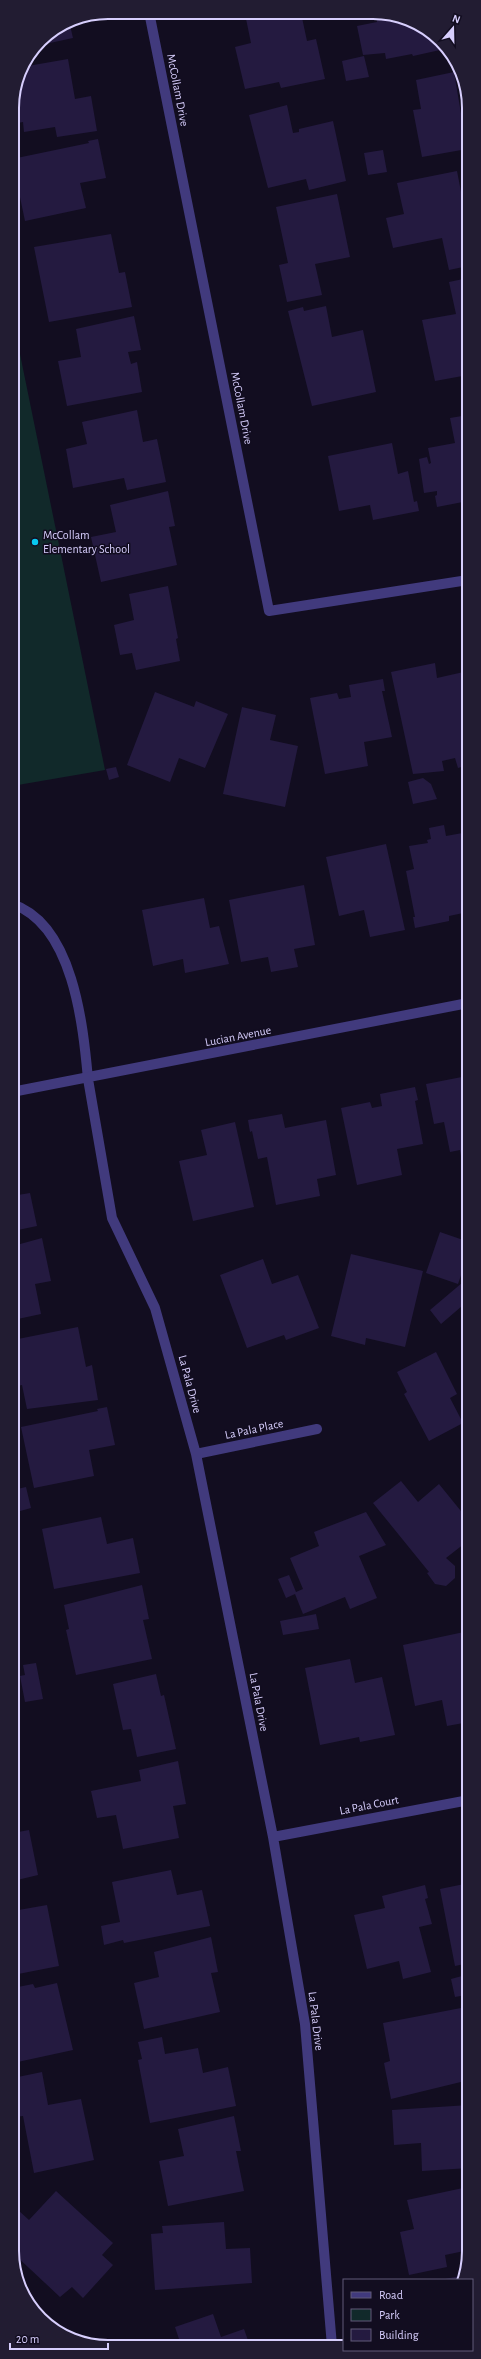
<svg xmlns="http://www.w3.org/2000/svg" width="481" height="2359" viewBox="0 0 481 2359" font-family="'Alegreya Sans',sans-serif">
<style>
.green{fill:#11292a}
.building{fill:#241a40}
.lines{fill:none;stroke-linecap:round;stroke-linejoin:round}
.service{stroke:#413a7d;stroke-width:10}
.minor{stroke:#413a7d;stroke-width:10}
.poi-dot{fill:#08c8f0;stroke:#120d20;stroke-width:1.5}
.labels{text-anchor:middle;stroke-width:3;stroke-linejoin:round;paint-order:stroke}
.street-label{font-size:12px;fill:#d7cefd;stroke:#120d20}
.poi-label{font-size:12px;fill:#d7cefd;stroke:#120d20;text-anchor:start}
.rim{fill:none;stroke:#d7cefd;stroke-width:2}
</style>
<rect width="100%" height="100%" fill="#120d20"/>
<path class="green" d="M12,315L105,770L12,786Z"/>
<path class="building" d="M251,13H301L307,41L316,39L325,79L281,88L279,82L245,89L235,47L251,43L245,14Z
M372,14H392L445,44L448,51L441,53L440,50L413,56L412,54L386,59L385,53L363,55L357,26L377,22L376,16L373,17Z
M69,21L73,38L36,46L40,40Z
M364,56L369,77L346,81L342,61Z
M68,59L75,99L91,96L97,131L57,137L55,127L24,132L23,122L12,124V102L22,67Z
M454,72L467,149L422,157L413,110L421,109L416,80Z
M287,105L293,133L299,132V129L333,121L346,181L309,190L306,179L268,188L249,115Z
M98,139L106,178L80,183L86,208L25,221L12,159L89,143L88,141Z
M383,150L387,172L368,175L364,153Z
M457,171L468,228V266L449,270L442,238L393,248L386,218L404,214L397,183Z
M337,194L350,257L315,264L322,295L287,302L279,265L288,263L276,207Z
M111,234L119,273L125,272L132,307L49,322L34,247Z
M468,278V375L435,381L422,320L456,314L449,282Z
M326,306L332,337L363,330L376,392L312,406L288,311L303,307L304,311Z
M134,316L141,350L128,352L131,364L137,362L142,392L67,406L58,361L81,357L76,329Z
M137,410L143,442L157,439L166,482L127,490L124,478L73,488L66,449L87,444L82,422Z
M468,415V501L437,507L435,496L437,495V491L424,493L419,459L427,457L429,464L431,463L428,448L455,443L450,418Z
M392,443L398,474L408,471L414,502L417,501L419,511L373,520L370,505L339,511L328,456Z
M168,491L175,526L169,527L177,565L101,582L91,537L116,532L110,505Z
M168,586L178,638L176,639L180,661L136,670L132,653L120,655L114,625L134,620L129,594Z
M435,663L437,678L468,671V765L458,768L455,758L442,761L444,771L413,774L391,672Z
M383,679L385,691H382L392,737L364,742L368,766L325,774L310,698L337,693L339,699L351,697L349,685Z
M155,692L194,707L196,701L228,714L205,768L179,758L170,782L127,765Z
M242,707L276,715L270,740L298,746L285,807L223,794Z
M116,767L119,777L109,780L106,769Z
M423,778L431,784L437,799L413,804L408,782Z
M444,825L446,836L468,832V912L449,916V921L415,928L413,917H415L406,871L414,869L409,846L428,843L427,840L431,839L429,828Z
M386,844L405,930L370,937L364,910L339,916L326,857Z
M304,885L315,945L294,949L298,967L271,972L268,957L241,962L229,900Z
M204,898L210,928L219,926L229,964L185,973L183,959L153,966L142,910Z
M467,1076L469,1168L463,1169L460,1150L450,1152L444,1122L434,1124L426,1084Z
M415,1087L418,1100L415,1101L423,1144L397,1149L402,1175L357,1185L341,1108L370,1102L372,1108L382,1106L380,1094Z
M282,1114L285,1128L326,1120L336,1175L317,1179L320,1196L276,1205L267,1157L258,1159L252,1131L250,1132L248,1120Z
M235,1122L254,1207L193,1221L179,1161L207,1155L201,1130Z
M30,1193L37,1226L13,1231L12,1196Z
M440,1232L469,1242V1252L458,1284L426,1273Z
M42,1238L51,1281L35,1284L41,1314L13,1320V1246Z
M351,1254L423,1271L405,1347L366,1338L365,1345L331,1336Z
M263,1259L272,1284L298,1275L319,1328L286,1340L284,1335L247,1348L220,1275Z
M469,1277V1300L441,1324L430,1310Z
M78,1327L86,1367L92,1365L98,1400L27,1409L22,1385L13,1387V1340Z
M436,1352L457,1394L450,1398L463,1423L429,1441L404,1394L407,1392L397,1372Z
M107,1407L115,1445L89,1450L94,1476L34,1488L21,1427L98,1411L97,1409Z
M401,1481L418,1502L439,1484L469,1521V1540L446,1558L455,1566V1578L446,1586L435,1584L427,1573L429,1572L373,1503Z
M26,1487L31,1508L13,1513V1490Z
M366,1512L386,1545L359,1556L377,1598L350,1609L345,1597L303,1614L295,1594L286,1598L278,1579L289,1575L296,1592L303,1589L290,1558L319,1546L314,1532Z
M101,1517L107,1544L133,1538L140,1573L54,1589L42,1529Z
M142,1585L149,1619L143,1620L152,1659L76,1675L66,1630L69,1629L64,1605Z
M316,1614L319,1629L283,1635L280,1621Z
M464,1632L469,1653V1722L447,1726L442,1700L415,1706L403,1645Z
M350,1659L355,1683L382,1677L395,1735L360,1742L359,1737L320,1745L305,1668Z
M36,1663L43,1699L25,1702L20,1676L25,1675L23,1665Z
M156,1674L161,1696L164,1695L176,1749L137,1757L131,1729L123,1730L113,1684Z
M178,1761L186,1804L173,1806L179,1838L123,1849L116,1815L97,1818L91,1791L141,1781L139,1770Z
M29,1830L38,1875L13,1881V1833Z
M171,1870L177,1895L202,1890L210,1926L124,1943L123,1940L104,1945L101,1926L120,1922L112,1882Z
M469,1883V1963L455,1966L440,1889Z
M425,1885L428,1898L425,1899L432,1924L419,1927L431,1972L403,1979L399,1961L367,1969L354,1915L385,1908L382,1896Z
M47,1905L59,1966L13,1975V1911Z
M211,1937L218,1972L211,1973L220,2012L144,2029L134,1983L159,1977L154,1952Z
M462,1976L466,1995L455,1997L451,1979Z
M57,1983L73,2050L13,2063V1988L33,1984L35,1988Z
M469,2001V2013L466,2014L464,2002Z
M461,2008L469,2050L467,2055L469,2080L391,2099L384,2063L390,2061L383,2023Z
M162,2037L165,2054L198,2048L203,2073L228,2067L236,2106L150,2123L138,2060L142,2059L138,2042Z
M42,2072L48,2105L81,2099L94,2160L34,2173L23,2116L14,2117L13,2078Z
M469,2105V2168L422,2171L421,2143L394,2145L392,2110Z
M234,2116L241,2151H236L244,2191L168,2206L159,2161L184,2156L178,2129Z
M463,2188L469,2215V2250L445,2255L447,2267L409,2275L400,2232L414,2229L407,2200Z
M56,2191L113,2243L102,2255L113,2265L83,2298L72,2287L60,2297L13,2253V2215L18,2210L29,2220Z
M224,2222L226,2249L250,2248L252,2283L155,2290L151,2234L163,2233L162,2226Z
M465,2275L464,2280H445V2279Z
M213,2314L221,2337L244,2329L250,2346L181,2345L175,2327Z"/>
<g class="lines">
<path class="service" d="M12,904C73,924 83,1024 88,1079"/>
<path class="minor" d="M149,12L269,611L468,580
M88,1079L112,1218L155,1308L196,1454L273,1837L305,2024L332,2346
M12,1092L468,1003
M196,1454L317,1429
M273,1837L469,1800"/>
</g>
<circle class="poi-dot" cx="35" cy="542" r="4"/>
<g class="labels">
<g class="street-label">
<text transform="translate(178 90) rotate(79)" y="4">McCollam Drive</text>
<text transform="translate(242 408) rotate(79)" y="4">McCollam Drive</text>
<text transform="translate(238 1036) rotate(-11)" y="4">Lucian Avenue</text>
<text transform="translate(190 1384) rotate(75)" y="4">La Pala Drive</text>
<text transform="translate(254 1429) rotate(-12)" y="4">La Pala Place</text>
<text transform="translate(259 1702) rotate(79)" y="4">La Pala Drive</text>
<text transform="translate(369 1805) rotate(-11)" y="4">La Pala Court</text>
<text transform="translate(316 2021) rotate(83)" y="4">La Pala Drive</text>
</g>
<g class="poi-label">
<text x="43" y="539">McCollam<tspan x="43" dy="14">Elementary School</tspan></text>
</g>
</g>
<path d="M0 0H481V2359H0ZM108 19H373A89 89 0 0 1 462 108V2251A89 89 0 0 1 373 2340H108A89 89 0 0 1 19 2251V108A89 89 0 0 1 108 19Z" fill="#221c32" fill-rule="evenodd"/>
<path class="rim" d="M108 19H373A89 89 0 0 1 462 108V2251A89 89 0 0 1 373 2340H108A89 89 0 0 1 19 2251V108A89 89 0 0 1 108 19Z"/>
<rect x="343" y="2279" width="130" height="72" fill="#120d20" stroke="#615a78"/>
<rect x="351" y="2292" width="20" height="6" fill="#413a7d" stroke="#615a78"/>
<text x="379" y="2299" font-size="12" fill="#d7cefd">Road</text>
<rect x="351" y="2309" width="20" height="12" fill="#11292a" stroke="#615a78"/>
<text x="379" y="2319" font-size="12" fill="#d7cefd">Park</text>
<rect x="351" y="2329" width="20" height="12" fill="#241a40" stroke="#615a78"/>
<text x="379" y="2339" font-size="12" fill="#d7cefd">Building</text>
<g transform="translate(453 28) rotate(20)" stroke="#120d20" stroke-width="3" paint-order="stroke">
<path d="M0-3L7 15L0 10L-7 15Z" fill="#d7cefd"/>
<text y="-6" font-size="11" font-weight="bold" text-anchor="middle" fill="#d7cefd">N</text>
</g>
<path d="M10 2343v6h98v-6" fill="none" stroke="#d7cefd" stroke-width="2"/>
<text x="16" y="2343" font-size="12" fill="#d7cefd" stroke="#120d20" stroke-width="3" paint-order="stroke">20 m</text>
</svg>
